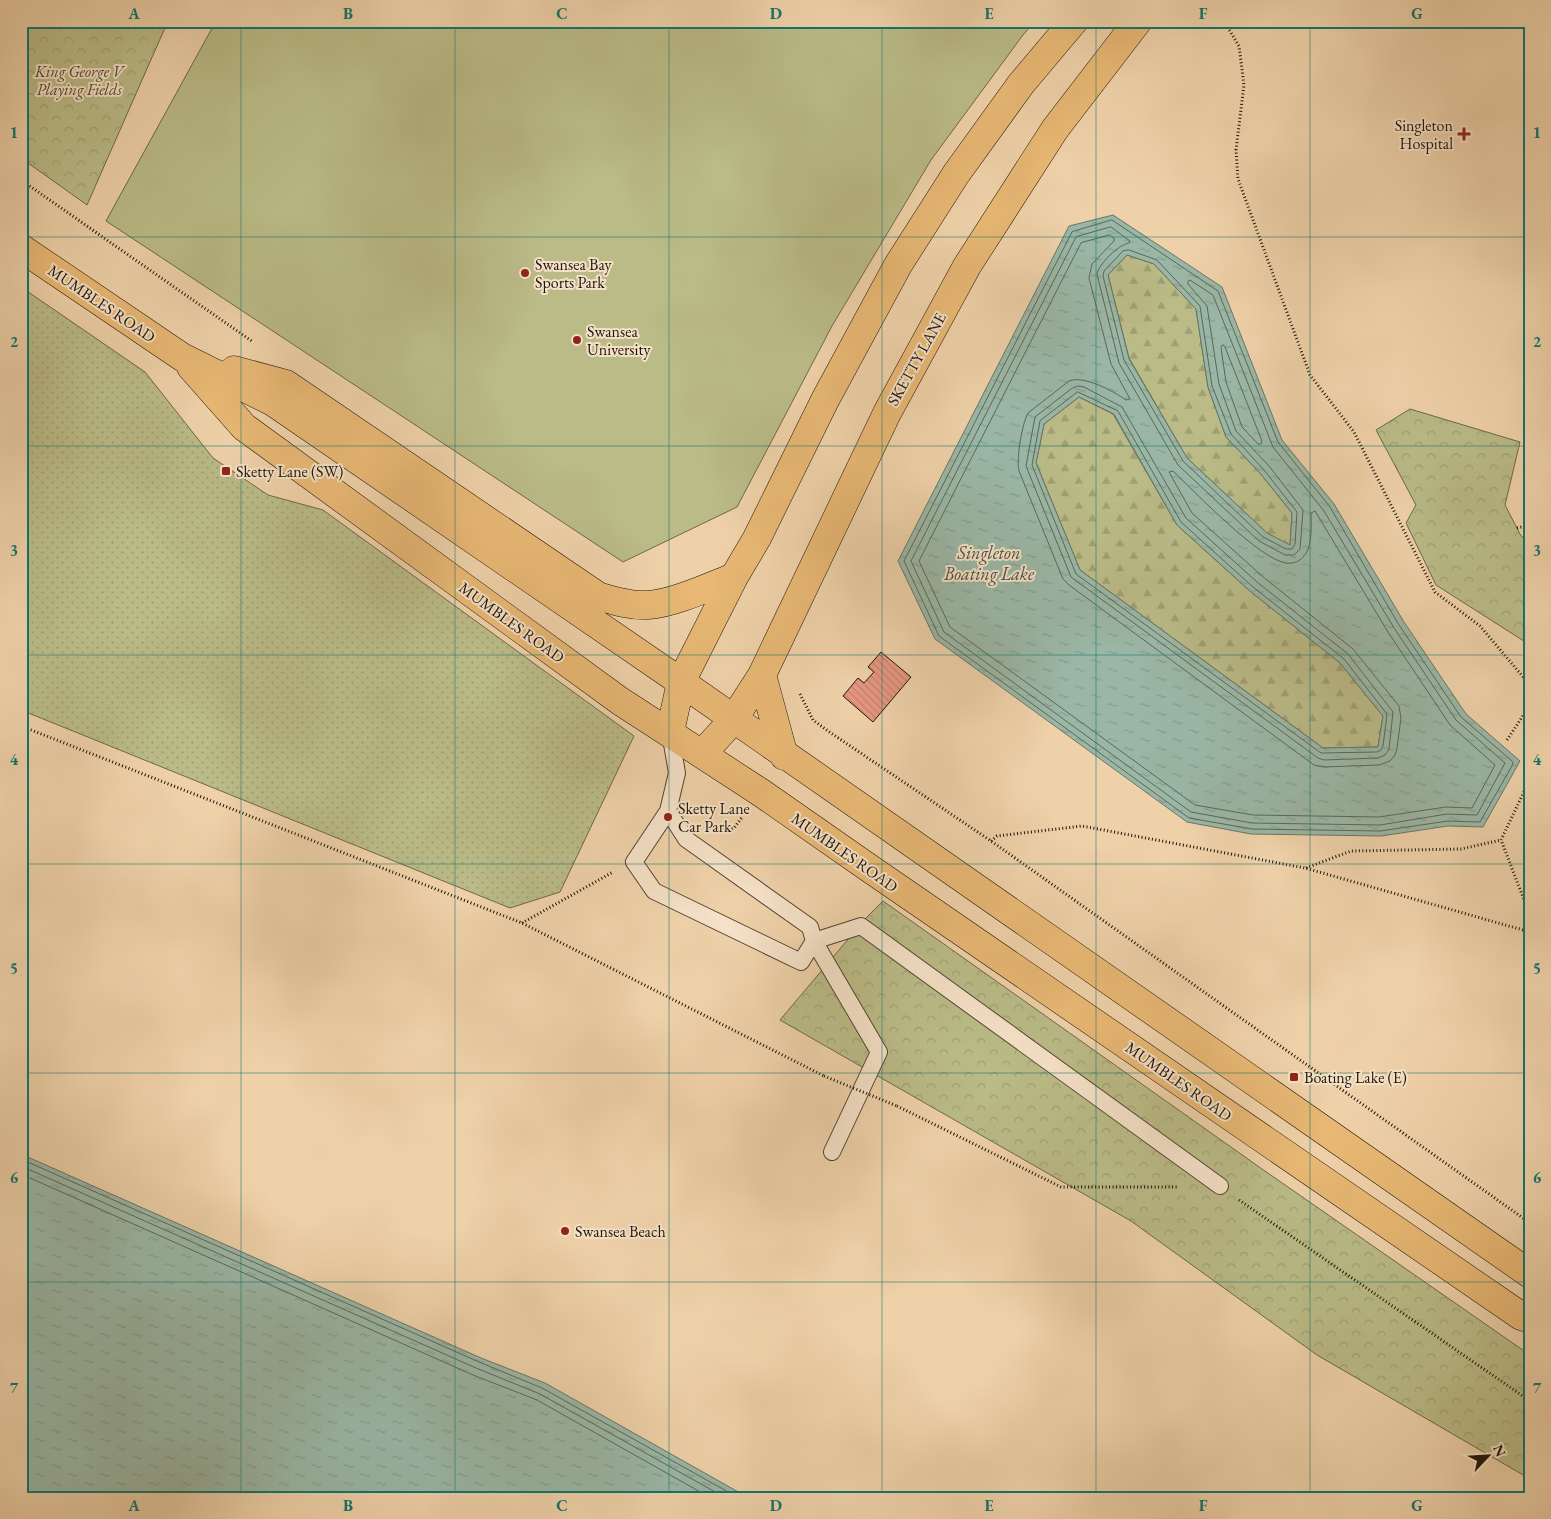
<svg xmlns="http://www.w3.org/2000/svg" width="1551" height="1519" viewBox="0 0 1551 1519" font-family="'EB Garamond',serif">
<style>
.grass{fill:url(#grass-dots);stroke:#6c6848}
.forest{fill:url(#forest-firs);stroke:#6c6848}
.park{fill:url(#park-crowns);stroke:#6c6848}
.garden{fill:#babb87;stroke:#6c6848}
.water{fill:url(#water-ripples);stroke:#687668;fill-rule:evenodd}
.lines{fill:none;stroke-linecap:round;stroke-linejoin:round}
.shore{stroke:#5c6658;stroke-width:1}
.building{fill:url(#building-back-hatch);stroke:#1e150a}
.lane-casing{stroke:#524432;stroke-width:18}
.primary-casing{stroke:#1e150a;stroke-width:29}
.path{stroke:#1e150a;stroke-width:3;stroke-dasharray:1 2.5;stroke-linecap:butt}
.lane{stroke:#f5e1c7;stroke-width:16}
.primary{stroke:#e8b874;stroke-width:28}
.path-bridge{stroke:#1e150a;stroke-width:3;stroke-dasharray:1 2.5;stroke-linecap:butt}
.grid{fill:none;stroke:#0f766e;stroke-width:1;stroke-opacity:0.55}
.poi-dot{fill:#8f2418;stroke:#f5e1c7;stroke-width:2}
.labels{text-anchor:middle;stroke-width:4;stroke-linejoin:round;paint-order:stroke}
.park-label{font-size:16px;font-style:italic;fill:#4d4730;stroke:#f5e1c7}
.poi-label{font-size:16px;fill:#1e150a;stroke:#f5e1c7;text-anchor:start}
.street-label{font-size:16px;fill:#1e150a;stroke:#f5e1c7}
.water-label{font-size:18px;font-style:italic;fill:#494e41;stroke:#f5e1c7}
.neatline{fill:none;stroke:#0f766e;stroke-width:2}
.grid-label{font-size:16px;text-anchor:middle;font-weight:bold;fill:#0f766e}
</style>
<defs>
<pattern id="grass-dots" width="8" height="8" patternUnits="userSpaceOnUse" patternTransform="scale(1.25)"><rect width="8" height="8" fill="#babb87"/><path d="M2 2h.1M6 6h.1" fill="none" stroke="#9fa073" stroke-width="1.8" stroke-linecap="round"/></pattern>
<pattern id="forest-firs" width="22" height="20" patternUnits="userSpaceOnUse" patternTransform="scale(1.25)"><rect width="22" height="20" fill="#babb87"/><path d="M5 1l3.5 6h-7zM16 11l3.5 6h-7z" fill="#9fa073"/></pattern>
<pattern id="park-crowns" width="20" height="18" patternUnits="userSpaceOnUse" patternTransform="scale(1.25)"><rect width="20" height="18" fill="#babb87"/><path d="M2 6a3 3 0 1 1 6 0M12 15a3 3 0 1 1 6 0" fill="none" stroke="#9fa073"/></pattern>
<pattern id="water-ripples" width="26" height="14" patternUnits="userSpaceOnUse" patternTransform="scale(1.25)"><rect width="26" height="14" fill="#9ab7a6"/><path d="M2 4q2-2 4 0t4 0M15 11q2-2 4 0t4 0" fill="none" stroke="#849c8e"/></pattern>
<pattern id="building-back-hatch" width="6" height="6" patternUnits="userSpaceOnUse" patternTransform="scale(1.25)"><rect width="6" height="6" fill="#e69782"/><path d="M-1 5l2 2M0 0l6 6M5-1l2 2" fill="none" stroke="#c5816f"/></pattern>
</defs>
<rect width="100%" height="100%" fill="#efd1a9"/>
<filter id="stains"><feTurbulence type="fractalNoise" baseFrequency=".004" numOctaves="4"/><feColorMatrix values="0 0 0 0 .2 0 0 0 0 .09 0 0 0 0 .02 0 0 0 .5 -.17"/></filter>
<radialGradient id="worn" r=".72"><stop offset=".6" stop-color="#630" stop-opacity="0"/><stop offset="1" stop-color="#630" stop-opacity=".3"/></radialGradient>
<path class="grass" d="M21,287L145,372L213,458L268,495L323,510L634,736L560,892L510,908L21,710Z"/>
<path class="forest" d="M1127,255L1154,264L1196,309L1208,387L1226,437L1260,473L1292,513L1290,546L1267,533L1187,458L1129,358L1108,275Z
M1079,397L1113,414L1177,525L1250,591L1340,663L1383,716L1378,747L1323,748L1080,570L1036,463L1044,424Z"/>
<path class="park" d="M21,21H168L87,205L21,158Z
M1410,409L1520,442L1505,505L1521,536L1530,542V645L1436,585L1406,523L1416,505L1376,430Z
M883,901L1262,1169L1530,1355V1479L1317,1355L1131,1221L780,1020L866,918Z"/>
<path class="garden" d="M216,21H1035L1023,35L931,160L832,326L737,507L623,562L106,221Z"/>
<path class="water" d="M1113,215L1222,287L1282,440L1334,504L1404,622L1466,714L1520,761L1483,827L1448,826L1381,836L1251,834L1187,822L935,639L898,561L1069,226ZM1127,255L1154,264L1196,309L1208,387L1226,437L1260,473L1292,513L1290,545L1267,533L1187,458L1129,359L1108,275ZM1079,397L1114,414L1177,525L1250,591L1340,663L1383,716L1378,747L1323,748L1080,570L1036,463L1044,424Z
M21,1154L481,1358L545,1383L749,1498H21Z"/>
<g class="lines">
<path class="shore" d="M1112,220L1218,291L1278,442L1330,507L1399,625L1461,717L1512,761L1513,764L1480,822L1448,821L1380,831L1252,829L1189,818L939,636L904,561L1072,232Z
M1111,227L1130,241L1129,243C1118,245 1099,264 1097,274L1119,363L1178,465L1259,541L1285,555H1294L1300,549L1303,510L1269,466L1236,431L1219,384L1207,306L1188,284V281L1190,280L1213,295L1273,447L1324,511L1394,628L1456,720L1505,763L1477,815L1447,814L1380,825L1252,823L1191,812L944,632L911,561L1076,237Z
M1110,235L1114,238V241L1092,264L1089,278L1111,364L1130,399L1126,400C1113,391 1084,375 1069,381L1028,413C1022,424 1016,459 1019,471L1063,579L1069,585L1314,765L1323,767L1379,765L1390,761L1395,755L1397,748L1401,718L1399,706L1353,649L1262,576L1192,513L1169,472L1173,471C1195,492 1259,559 1286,563C1292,564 1299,562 1303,557C1313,548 1311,525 1311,513L1315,511L1388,632L1450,725L1495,765L1472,808L1446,807L1379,817L1253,815L1195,805L950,627L919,561L1081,243Z
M1129,250L1157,260L1200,306L1212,386L1231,434L1264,470L1297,512L1295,544L1292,549H1286L1263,537L1183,461L1124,360L1103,276L1104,271L1123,251Z
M1223,345L1225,347L1262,441L1261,444H1258L1242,427L1226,382L1221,348Z
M1078,386L1084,387L1122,407L1186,518L1257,582L1348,654L1393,712L1389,749L1385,755L1378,758L1324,760L1318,758L1071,577L1026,466L1035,417L1071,389Z
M1078,392L1118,411L1181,522L1253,587L1344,659L1387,714L1383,746L1381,750L1377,752L1321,753L1076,574L1032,465L1040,421Z
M21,1159L479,1362L542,1388L739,1498
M21,1166L476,1368L540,1394L726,1498
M21,1174L473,1375L537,1400L711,1498"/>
</g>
<path class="building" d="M881,652L911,677L873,722L843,696L858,678L864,683L874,672L868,667Z"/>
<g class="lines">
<defs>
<path id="lane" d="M668,811L686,839L810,927L814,941L801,962L654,891L634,862L668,811L677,773L670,732
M832,1152L879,1052L814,941L861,926L1220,1186"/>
<path id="primary" d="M21,248L182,357L273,402L681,682L1530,1274
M191,367L244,427L620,701L760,792L869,868L1521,1316L1530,1319
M234,370L286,384L598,596C614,601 631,606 648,605C672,604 711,586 734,577
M762,675L784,756
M670,732L681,682L734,577L757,538L825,400L898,265L956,174L1021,84L1074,21
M702,754L733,720L762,675L887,413L967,266L1055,129L1138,21"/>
</defs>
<use href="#lane" class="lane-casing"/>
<use href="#primary" class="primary-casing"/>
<path class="path" d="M1224,21L1239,46L1244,85L1236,150L1238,179L1310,375L1354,432L1435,592L1480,626L1530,685
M21,180L253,342
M1517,528L1530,525
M800,694L813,720L828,731L991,841L1530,1223
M21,726L522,923L824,1076
M1507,740L1530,705
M1530,779L1501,840L1530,915
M718,832L734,828L743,816
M991,841L997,836L1082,826L1305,868L1530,932
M1306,868L1351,851L1461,849L1501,840
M522,923L613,872
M897,1106L1061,1187H1177
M1239,1200L1530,1401"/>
<use href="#lane" class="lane"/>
<use href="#primary" class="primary"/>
<path class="path-bridge" d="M824,1076L897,1106"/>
</g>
<path class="grid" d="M241,21V1498M455,21V1498M669,21V1498M882,21V1498M1096,21V1498M1310,21V1498M21,237H1530M21,446H1530M21,655H1530M21,864H1530M21,1073H1530M21,1282H1530"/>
<g class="poi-dot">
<path d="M1461.5 126.5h5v5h5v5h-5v5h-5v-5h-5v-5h5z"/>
<circle cx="525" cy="273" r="5"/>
<circle cx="577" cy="340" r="5"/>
<rect x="221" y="466" width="10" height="10" rx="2.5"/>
<circle cx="668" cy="817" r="5"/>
<rect x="1289" y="1072" width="10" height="10" rx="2.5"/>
<circle cx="565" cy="1231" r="5"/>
</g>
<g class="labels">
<g class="park-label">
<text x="79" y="77">King George V<tspan x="79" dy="18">Playing Fields</tspan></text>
</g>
<g class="poi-label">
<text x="1453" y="131" text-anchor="end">Singleton<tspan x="1453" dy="18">Hospital</tspan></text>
<text x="535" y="270">Swansea Bay<tspan x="535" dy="18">Sports Park</tspan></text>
<text x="587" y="337">Swansea<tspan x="587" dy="18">University</tspan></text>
<text x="236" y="477">Sketty Lane (SW)</text>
<text x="678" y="814">Sketty Lane<tspan x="678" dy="18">Car Park</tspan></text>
<text x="1304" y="1083">Boating Lake (E)</text>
<text x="575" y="1237">Swansea Beach</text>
</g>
<g class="street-label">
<text transform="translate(102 303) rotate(34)" y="6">MUMBLES ROAD</text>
<text transform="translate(916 359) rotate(-61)" y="6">SKETTY LANE</text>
<text transform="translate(512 622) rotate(36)" y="6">MUMBLES ROAD</text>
<text transform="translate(845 852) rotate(35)" y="6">MUMBLES ROAD</text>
<text transform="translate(1179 1081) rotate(35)" y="6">MUMBLES ROAD</text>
</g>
<g class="water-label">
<text x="989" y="559">Singleton<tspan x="989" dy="21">Boating Lake</tspan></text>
</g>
</g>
<rect width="1551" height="1519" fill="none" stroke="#efd1a9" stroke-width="55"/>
<g transform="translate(1488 1456) rotate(65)" stroke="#f5e1c7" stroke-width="4" paint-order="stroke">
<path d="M0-4L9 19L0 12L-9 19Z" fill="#1e150a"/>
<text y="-8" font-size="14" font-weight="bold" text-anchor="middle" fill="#1e150a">N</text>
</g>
<rect x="28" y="28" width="1496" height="1464" class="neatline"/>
<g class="grid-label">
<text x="134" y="19">A</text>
<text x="348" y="19">B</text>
<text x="562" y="19">C</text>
<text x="776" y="19">D</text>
<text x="989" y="19">E</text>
<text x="1203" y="19">F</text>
<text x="1417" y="19">G</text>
<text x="14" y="138">1</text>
<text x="1537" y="138">1</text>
<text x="14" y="347">2</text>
<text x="1537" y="347">2</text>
<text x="14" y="556">3</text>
<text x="1537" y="556">3</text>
<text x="14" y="765">4</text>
<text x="1537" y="765">4</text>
<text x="14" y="974">5</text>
<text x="1537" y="974">5</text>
<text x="14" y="1183">6</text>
<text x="1537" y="1183">6</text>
<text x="14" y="1393">7</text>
<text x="1537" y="1393">7</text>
<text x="134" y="1511">A</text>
<text x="348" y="1511">B</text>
<text x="562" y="1511">C</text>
<text x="776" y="1511">D</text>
<text x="989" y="1511">E</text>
<text x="1203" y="1511">F</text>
<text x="1417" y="1511">G</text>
</g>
<rect width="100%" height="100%" filter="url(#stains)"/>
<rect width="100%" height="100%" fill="url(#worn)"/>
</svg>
